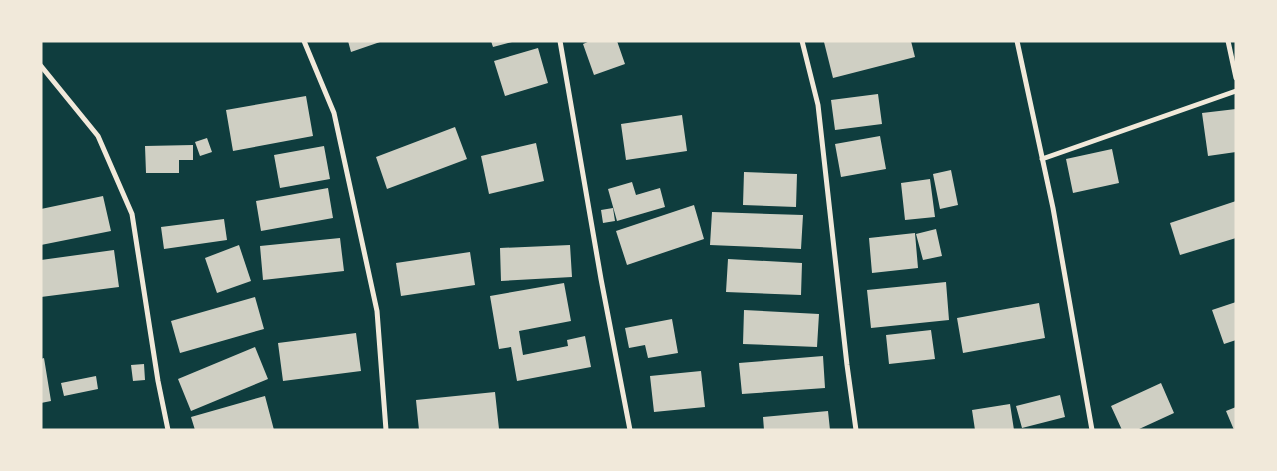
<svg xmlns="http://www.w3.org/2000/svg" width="1277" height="471" viewBox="0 0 1277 471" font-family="'Libre Baskerville',serif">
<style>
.building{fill:#cfcfc3}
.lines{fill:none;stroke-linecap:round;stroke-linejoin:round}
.minor{stroke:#f1e9da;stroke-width:5}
</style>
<rect width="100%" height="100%" fill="#0f3d3e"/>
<path class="building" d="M348,41H380V42L351,52Z
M491,41H512V42L493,47Z
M590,41H617L625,64L594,75L583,44Z
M828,41H911L915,57L833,78L824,42Z
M538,48L548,83L505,96L494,61Z
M878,94L882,124L835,130L831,100Z
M306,96L313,136L233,151L226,110Z
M1236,109V152L1208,156L1202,113Z
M682,115L687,151L626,160L621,124Z
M455,127L467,159L387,189L376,157Z
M880,136L886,169L841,177L835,144Z
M207,138L212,152L200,156L195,142Z
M536,143L544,181L489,194L481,156Z
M193,145V160H179V173H146L145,146Z
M324,146L330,179L280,188L274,155Z
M1112,149L1119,183L1073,193L1066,159Z
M951,170L958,205L940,209L933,174Z
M744,172L797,174L796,207L743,205Z
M930,179L935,217L905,220L901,183Z
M632,182L636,195L660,188L665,207L617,221L608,189Z
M328,188L333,218L261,231L256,201Z
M103,196L111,231L41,245V209Z
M1236,201V238L1180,255L1170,223Z
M694,205L704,239L627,265L616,231Z
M613,208L615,221L603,223L601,210Z
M712,212L803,215L801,249L710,245Z
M224,219L227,240L164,249L161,227Z
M936,229L942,256L923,260L916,234Z
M915,233L918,268L872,273L869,238Z
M340,238L344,271L263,280L260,246Z
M239,245L251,281L217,293L205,258Z
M570,245L572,277L501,281L500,248Z
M114,250L119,287L41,297V260Z
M470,252L475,285L401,296L396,263Z
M728,259L802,263L801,295L726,292Z
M946,282L949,320L871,328L867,290Z
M564,283L571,321L519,331L523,355L568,346L567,340L585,336L591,367L517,381L511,347L499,349L490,296Z
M255,297L264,329L180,353L171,321Z
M1236,302V340L1224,344L1212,310Z
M1039,303L1045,338L963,353L957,318Z
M744,310L819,314L817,347L743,344Z
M672,319L678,353L648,358L645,345L629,348L625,328Z
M931,330L935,359L889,364L886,335Z
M356,333L361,371L283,381L278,343Z
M255,347L268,379L191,411L178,379Z
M823,356L825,388L742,394L739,363Z
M44,358L51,401L41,403V359Z
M144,364L145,380L133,381L131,365Z
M701,371L705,407L654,412L650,376Z
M96,376L98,389L64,396L61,383Z
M1161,383L1174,413L1137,430H1122L1111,406Z
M495,392L499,429L419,430L416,400Z
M1060,395L1065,417L1022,428L1016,406Z
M265,396L274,430H195L191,417Z
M1010,404L1014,430H975L972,410Z
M1236,407V430H1234L1226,411Z
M828,411L830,430H764L763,417Z"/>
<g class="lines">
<path class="minor" d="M304,41L334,113L377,311L386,430
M560,41L601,279L630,430
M802,41L818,105L847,365L856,430
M1017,41L1053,208L1092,430
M1228,41L1236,78
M41,66L98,136L132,214L158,381L168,430
M1042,159L1236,91"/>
</g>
<rect width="1277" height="471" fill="none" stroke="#f1e9da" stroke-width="85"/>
</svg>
